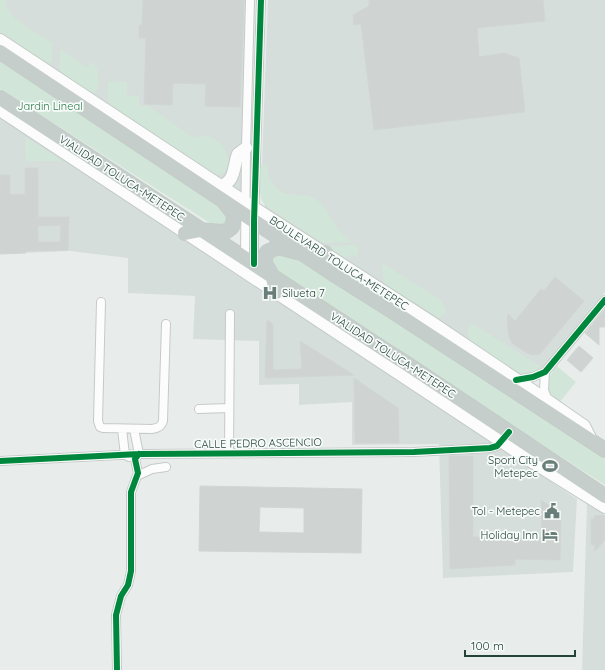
<svg xmlns="http://www.w3.org/2000/svg" width="605" height="670" viewBox="0 0 605 670" font-family="Quicksand,sans-serif">
<style>
.built{fill:#d6dedb}
.green{fill:#d1e6d8}
.building{fill:#cfd4d2;stroke:#d1d6d4;fill-rule:evenodd}
.lines{fill:none;stroke-linecap:round;stroke-linejoin:round}
.minor-casing{stroke:#c5cac8;stroke-width:10}
.secondary-casing{stroke:#c3cbc8;stroke-width:14}
.trunk-casing{stroke:#c3ccc9;stroke-width:16}
.minor{stroke:#fcfcfc;stroke-width:8}
.secondary{stroke:#fcfcfc;stroke-width:12}
.trunk{stroke:#c6cecc;stroke-width:14}
.cycleway-casing{stroke:#f7fbf9;stroke-width:8}
.cycleway{stroke:#00873e;stroke-width:6}
.labels{text-anchor:middle;stroke-width:3.5;stroke-linejoin:round;paint-order:stroke}
.park-label{font-size:11px;fill:#2d7a4b;stroke:#f7fbf9}
.street-label{font-size:11px;fill:#24423a;stroke:#f7fbf9}
.poi-label{font-size:11px;fill:#24423a;stroke:#f7fbf9;text-anchor:end}
</style>
<rect width="100%" height="100%" fill="#e8edeb"/>
<path class="built" d="M0,0H250L244,199L0,39Z
M268,0H605V292L537,374L525,378L267,213L262,198V162Z
M0,116L577,499L573,572L443,578L439,444L352,445V402L299,405V384L259,385V341L193,339L195,296L128,293V258L70,251L0,254Z
M587,503L605,515V670H582Z"/>
<path class="green" d="M0,0H5C5,18 39,34 52,43V61L44,66L0,37Z
M60,49L87,68L90,62L97,67C98,77 101,89 92,94L62,75L60,68Z
M0,59L205,194L226,211L230,222L216,227L0,89Z
M108,82H127V96H139V106H148L192,137L209,136L223,146L230,165C228,171 221,175 214,176L110,106L108,96Z
M25,137L63,161H26Z
M267,164C267,174 269,180 276,187C287,201 305,190 318,201C325,207 328,214 333,222C337,230 345,236 352,242L322,243L266,206C256,198 261,177 261,165Z
M353,245L356,246L359,249L357,257L353,255L340,260L339,259L340,256L326,247Z
M272,253L294,256L421,335L605,459V485L278,275L269,258Z
M382,263L439,299C446,306 449,315 437,318L416,303L393,293L384,286Z
M473,324L541,367L537,372L522,376L470,341C466,334 467,328 473,324Z
M557,366L576,382L559,403C544,390 545,380 557,366Z"/>
<path class="building" d="M143,0H244L240,107L205,106L206,84L173,83L172,105L144,104L146,38H139V25H142Z
M369,0H543L545,21L477,28L479,57L504,53L519,58L525,112L374,130L361,24L354,25L353,15L369,6Z
M25,168H38V217H69L68,250L26,251V253L0,254V175H10V195L25,194ZM61,225L60,242H38V226Z
M555,277L584,301L540,354L532,355L525,352L512,343L509,337L507,323L508,314L515,321L541,289L544,291Z
M605,309V327H599V345L585,333Z
M267,320L273,324V370L302,369L300,341L354,375L265,378Z
M579,346L593,358L581,372L567,360Z
M354,378L398,408L399,443H355Z
M449,456H473V537H542L541,500L561,513L560,560L515,559V565L450,569Z
M200,486L362,489L361,553L199,551ZM260,507L304,508V533L259,532Z
M603,515L605,516V540L595,551V545H591V519H594V516Z"/>
<g class="lines">
<defs>
<path id="minor" d="M245,259L246,148L250,0
M254,264V221L261,0
M101,302L98,421L100,427L103,428L152,429C158,428 161,427 163,421L166,324
M545,372L544,390L548,401
M516,380L533,377L545,372L605,300
M199,409L229,408
M122,429L125,455L129,457
M134,429L139,454L136,458
M229,453L230,314
M0,461L139,454L414,452L490,448L497,446L504,439
M137,476L152,469L166,467
M117,670L116,615L121,596L128,585L131,571V492L138,473L135,459"/>
<path id="secondary" d="M0,40L245,202L431,322L548,401L584,426L591,440
M0,110L534,463L605,507
M220,186C236,182 233,166 238,154L246,148"/>
<path id="trunk" d="M0,52L335,275L389,309L605,450
M0,98L388,352L404,362L605,496
M185,233L200,230L221,232L227,231L232,227L234,218L233,213L225,203
M276,292C275,287 274,280 272,276C267,265 262,264 267,252L278,247L301,253H325"/>
</defs>
<use href="#minor" class="minor-casing"/>
<use href="#secondary" class="secondary-casing"/>
<use href="#trunk" class="trunk-casing"/>
<use href="#minor" class="minor"/>
<use href="#secondary" class="secondary"/>
<use href="#trunk" class="trunk"/>
<defs>
<path id="cycleway" d="M254,264V221L261,0
M516,380L533,377L545,372L605,300
M0,461L139,454L414,452L490,448L497,446L509,432
M117,670L116,615L121,596L128,585L131,571V492L138,473L135,459L139,454"/>
</defs>
<use href="#cycleway" class="cycleway-casing"/>
<use href="#cycleway" class="cycleway"/>
</g>
<defs>
<symbol id="hospital-bare" viewBox="-9 -9 18 18"><path d="M-5-5h3v3.5h4V-5h3V5h-3V1.5h-4V5h-3Z" fill="#697e78" stroke="#f7fbf9" stroke-width="2.5" paint-order="stroke"/></symbol>
<symbol id="stadium-bare" viewBox="-9 -9 18 18"><path d="M0-5a6.5 5 0 1 0 0 10a6.5 5 0 1 0 0-10ZM-3.5-1.8h7v3.6h-7Z" fill="#697e78" stroke="#f7fbf9" stroke-width="2.5" paint-order="stroke"/></symbol>
<symbol id="civic-bare" viewBox="-9 -9 18 18"><path d="M-.6-6.5H3V-4.5H.6V-3L4-1V1h2V6H-6V1h2V-1L-.6-3ZM-1.2 2.5V6h2.4V2.5Z" fill="#697e78" stroke="#f7fbf9" stroke-width="2.5" paint-order="stroke"/></symbol>
<symbol id="hotel-bare" viewBox="-9 -9 18 18"><path d="M-6-4.5h1.5V1H6V5H4.5V3h-9V5H-6ZM-4 0a1.8 1.8 0 1 1 3.6 0ZM.5 0V-2.5h3Q6-2.5 6 0Z" fill="#697e78" stroke="#f7fbf9" stroke-width="2.5" paint-order="stroke"/></symbol>
</defs>
<g fill-rule="evenodd">
<use href="#hospital-bare" x="259" y="282" width="22" height="22"/>
<use href="#stadium-bare" x="539" y="455" width="22" height="22"/>
<use href="#civic-bare" x="541" y="500" width="22" height="22"/>
<use href="#hotel-bare" x="539" y="524" width="22" height="22"/>
</g>
<g class="labels">
<g class="park-label">
<text x="50" y="110">Jardin Lineal</text>
</g>
<g class="street-label">
<text transform="translate(122 178) rotate(33)" y="4">VIALIDAD TOLUCA-METEPEC</text>
<text transform="translate(339 263) rotate(33)" y="4">BOULEVARD TOLUCA-METEPEC</text>
<text transform="translate(393 355) rotate(33)" y="4">VIALIDAD TOLUCA-METEPEC</text>
<text transform="translate(258 443) rotate(-1)" y="4">CALLE PEDRO ASCENCIO</text>
</g>
<g class="poi-label">
<text x="282" y="297" text-anchor="start">Silueta 7</text>
<text x="538" y="464">Sport City<tspan x="538" dy="13">Metepec</tspan></text>
<text x="540" y="515">Tol - Metepec</text>
<text x="538" y="539">Holiday Inn</text>
</g>
</g>
<path d="M465 650v6h110v-6" fill="none" stroke="#24423a" stroke-width="2"/>
<text x="471" y="650" font-size="12" fill="#24423a" stroke="#f7fbf9" stroke-width="3" paint-order="stroke">100 m</text>
</svg>
